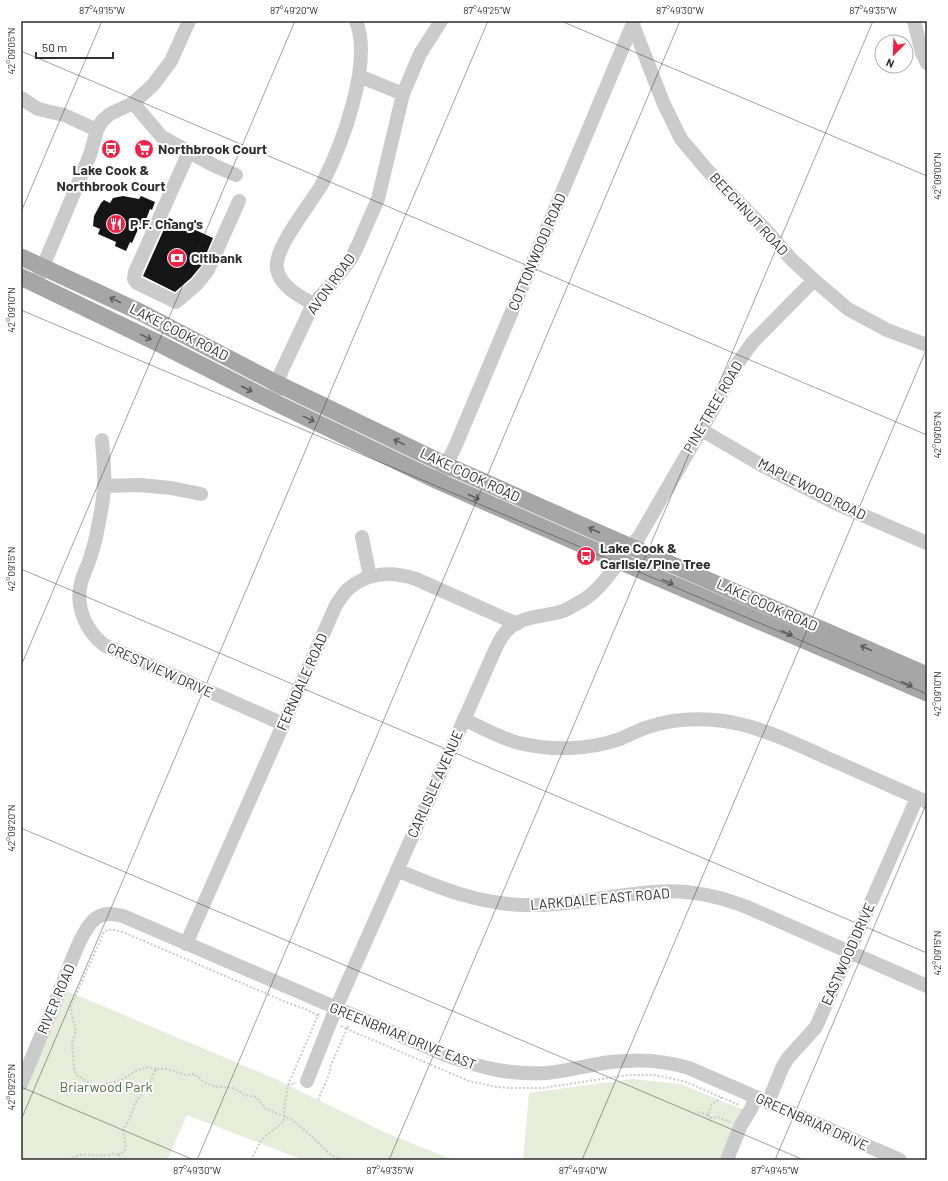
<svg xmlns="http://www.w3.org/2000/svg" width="948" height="1181" viewBox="0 0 948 1181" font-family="Barlow,sans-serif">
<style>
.green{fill:#e6eddb}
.building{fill:#151515}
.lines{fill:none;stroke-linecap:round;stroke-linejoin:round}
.path{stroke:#cbcbcb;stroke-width:2;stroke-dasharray:2 2;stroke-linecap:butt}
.minor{stroke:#cbcbcb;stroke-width:14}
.major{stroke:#a6a6a6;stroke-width:17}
.oneway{stroke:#5e5e5e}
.ticks{fill:none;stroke:#2e2e2e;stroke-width:1;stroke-opacity:0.45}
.labels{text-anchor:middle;stroke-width:4;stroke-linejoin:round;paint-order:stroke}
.poi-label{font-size:14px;font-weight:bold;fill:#2e2e2e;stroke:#fff;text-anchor:start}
.street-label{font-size:14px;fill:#2e2e2e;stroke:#fff}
.park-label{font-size:14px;fill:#566e38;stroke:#fff}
.neatline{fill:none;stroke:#2e2e2e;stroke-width:1.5}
.ticks-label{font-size:10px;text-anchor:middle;fill:#2e2e2e}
</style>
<rect width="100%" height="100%" fill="#fff"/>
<path class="green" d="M67,991L271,1077L384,1132L453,1160H303L187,1115L167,1160H21V1097Z
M632,1079L680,1084L744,1110L725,1160H523L529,1093Z"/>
<path class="building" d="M123,196L139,199L141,196L155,202L152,210L150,209L145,222L142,220L132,243L130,242L126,251L115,246L116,242L98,234L100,229L93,226L94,216L101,203L104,200L110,203L113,198Z
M169,218L213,238L201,266L191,278L175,292L143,276Z"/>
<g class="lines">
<path class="path" d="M341,1026L347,1029L349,1025
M156,1069L147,1067L136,1071L123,1079L112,1083L95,1085L91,1084L77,1075L74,1069L72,1042L76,1031L70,1008L104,932C111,928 115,930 123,932L288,1003L308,1010L320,1017
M288,1085L319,1013
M318,1100L330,1072V1067L347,1029L469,1081L497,1087L512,1088H543L628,1075H653L665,1077L686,1082L739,1105
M698,1112L708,1115L711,1105L722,1097
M708,1115L709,1118L718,1117L730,1122
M69,1160C84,1150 91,1157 107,1155C112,1154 113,1153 119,1155
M119,1160V1155L124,1151L126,1147L123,1130L130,1118L135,1103L148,1086L156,1069H167L186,1075L194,1074L203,1081L212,1086L233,1088L239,1091L244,1095L256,1097L266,1109L292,1120L308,1133L330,1154L336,1158L351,1160
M251,1160L262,1139L282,1123L285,1116L284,1110L288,1085L296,1083"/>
<path class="minor" d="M914,21L922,53L927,63
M633,25L663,102L681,139L708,171L768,232L791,259L814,280L848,309L887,330L927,345
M403,94L420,54L441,21
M21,98L38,109L64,115L97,130
M133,103L162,137L213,165L236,175
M189,152L135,272L134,279L137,283L176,302L197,284L208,270L239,201
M36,283L90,155L97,130L102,121L110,114L133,103L153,85L171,61L189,21
M313,304C299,296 280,286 277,269C273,248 311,204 322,184C342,145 373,63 356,21
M274,402L276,383L313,304L329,287L351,259L357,247L378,199L403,94L359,76
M700,429L763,466L837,504L927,543
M102,440C103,455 105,471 104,486C104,498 101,510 99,522C97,533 95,544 91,555C89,564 83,574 81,583C75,606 86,631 104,645L283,724
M442,473L455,447L634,21
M104,486L140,485L171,488L201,494
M362,537L370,577
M464,719C482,728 500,738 519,743C551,751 589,750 620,739C629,735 637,731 645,728C668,720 690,718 714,720C750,722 792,742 825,757C859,772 893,787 927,802
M397,870C439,888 479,904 525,905C568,906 611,895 654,892C687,889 719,896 749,908L927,986
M186,944L336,605C340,600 343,594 347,590C367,572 392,571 416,579L517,624
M307,1081L336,1008L495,650C499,641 503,633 511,627C525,615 546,617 563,611C570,608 578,603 585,599C608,583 620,556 639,537L712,411L735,367L752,343L814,280
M21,1084C35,1051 48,1018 62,985C69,968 82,928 96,918C105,912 114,914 123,916L448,1056C482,1068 510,1075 547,1073C568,1071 589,1065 610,1062C639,1059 661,1060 689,1068L900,1160
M768,1102L783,1066L788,1058L816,1027L917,798
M727,1160L741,1125L751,1109L756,1097"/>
<path class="major" d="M21,257L140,312L276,383L446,465L615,540L927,675
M21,277L158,343L274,402L438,481L619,561L927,693"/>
</g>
<defs><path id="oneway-shaft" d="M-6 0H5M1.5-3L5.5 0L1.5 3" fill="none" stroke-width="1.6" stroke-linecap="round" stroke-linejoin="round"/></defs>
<g class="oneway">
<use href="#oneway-shaft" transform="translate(115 300) rotate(-155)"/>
<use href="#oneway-shaft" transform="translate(146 337) rotate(26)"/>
<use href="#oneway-shaft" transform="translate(247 389) rotate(27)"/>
<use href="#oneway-shaft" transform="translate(309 419) rotate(26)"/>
<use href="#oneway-shaft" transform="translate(399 442) rotate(-154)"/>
<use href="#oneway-shaft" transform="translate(474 497) rotate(24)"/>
<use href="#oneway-shaft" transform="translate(594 530) rotate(-156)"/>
<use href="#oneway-shaft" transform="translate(668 582) rotate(23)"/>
<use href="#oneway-shaft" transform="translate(787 633) rotate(23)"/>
<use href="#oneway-shaft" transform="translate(866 648) rotate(-156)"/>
<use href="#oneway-shaft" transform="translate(907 684) rotate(23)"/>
</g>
<path class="ticks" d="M561,21L927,176M21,51L927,435M21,212L102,21M21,310L927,694M21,569L927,953M21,666L295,21M21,828L804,1160M21,1087L194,1160M21,1120L488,21M197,1160L680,21M389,1160L873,21M582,1160L927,348M775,1160L927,802"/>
<defs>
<symbol id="bus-disc" viewBox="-11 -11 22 22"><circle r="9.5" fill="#f52144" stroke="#fff"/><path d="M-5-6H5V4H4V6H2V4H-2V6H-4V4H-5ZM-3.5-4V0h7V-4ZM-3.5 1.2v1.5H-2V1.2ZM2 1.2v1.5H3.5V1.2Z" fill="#fff"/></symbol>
<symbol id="supermarket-disc" viewBox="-11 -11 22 22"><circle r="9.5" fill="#f52144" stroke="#fff"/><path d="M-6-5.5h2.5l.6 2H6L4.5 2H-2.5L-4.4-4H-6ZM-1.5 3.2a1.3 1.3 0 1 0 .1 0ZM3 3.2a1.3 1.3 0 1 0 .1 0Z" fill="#fff"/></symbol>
<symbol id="restaurant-disc" viewBox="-11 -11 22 22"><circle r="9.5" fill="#f52144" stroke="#fff"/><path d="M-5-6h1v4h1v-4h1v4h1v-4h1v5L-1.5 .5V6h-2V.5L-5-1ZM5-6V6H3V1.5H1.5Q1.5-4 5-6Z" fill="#fff"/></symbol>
<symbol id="bank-disc" viewBox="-11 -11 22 22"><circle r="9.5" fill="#f52144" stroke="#fff"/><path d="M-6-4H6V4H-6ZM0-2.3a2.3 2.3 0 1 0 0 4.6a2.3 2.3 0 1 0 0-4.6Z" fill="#fff"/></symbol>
</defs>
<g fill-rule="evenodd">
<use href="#bus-disc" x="100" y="138" width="22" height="22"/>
<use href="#supermarket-disc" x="133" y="138" width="22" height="22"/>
<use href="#restaurant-disc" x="105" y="213" width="22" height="22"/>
<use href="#bank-disc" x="166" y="247" width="22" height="22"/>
<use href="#bus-disc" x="575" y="545" width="22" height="22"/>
</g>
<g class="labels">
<g class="poi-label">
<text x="158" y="154">Northbrook Court</text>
<text x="111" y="175" text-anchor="middle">Lake Cook &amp;<tspan x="111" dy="16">Northbrook Court</tspan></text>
<text x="130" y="229">P.F. Chang's</text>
<text x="191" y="263">Citibank</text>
<text x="600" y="553">Lake Cook &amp;<tspan x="600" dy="16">Carlisle/Pine Tree</tspan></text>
</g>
<g class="street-label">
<text transform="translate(749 214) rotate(47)" y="5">BEECHNUT ROAD</text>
<text transform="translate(537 252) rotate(-67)" y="5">COTTONWOOD ROAD</text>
<text transform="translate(331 284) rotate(-54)" y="5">AVON ROAD</text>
<text transform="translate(179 332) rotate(27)" y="5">LAKE COOK ROAD</text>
<text transform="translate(713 407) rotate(-60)" y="5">PINE TREE ROAD</text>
<text transform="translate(470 475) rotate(25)" y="5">LAKE COOK ROAD</text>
<text transform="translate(812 489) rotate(27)" y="5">MAPLEWOOD ROAD</text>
<text transform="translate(767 605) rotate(24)" y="5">LAKE COOK ROAD</text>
<text transform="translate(160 670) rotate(24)" y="5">CRESTVIEW DRIVE</text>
<text transform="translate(302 682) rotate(-66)" y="5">FERNDALE ROAD</text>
<text transform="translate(435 784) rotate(-66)" y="5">CARLISLE AVENUE</text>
<text transform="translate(600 899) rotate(-5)" y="5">LARKDALE EAST ROAD</text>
<text transform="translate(848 954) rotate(-66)" y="5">EASTWOOD DRIVE</text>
<text transform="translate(56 999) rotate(-67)" y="5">RIVER ROAD</text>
<text transform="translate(403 1036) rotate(22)" y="5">GREENBRIAR DRIVE EAST</text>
<text transform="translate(812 1122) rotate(24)" y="5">GREENBRIAR DRIVE</text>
</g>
<g class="park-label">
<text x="106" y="1092">Briarwood Park</text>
</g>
</g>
<rect width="948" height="1181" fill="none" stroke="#ffffff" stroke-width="44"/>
<g transform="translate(894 54) rotate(203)"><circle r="19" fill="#ffffff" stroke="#ababab"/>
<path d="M0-3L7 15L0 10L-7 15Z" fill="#f52144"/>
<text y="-6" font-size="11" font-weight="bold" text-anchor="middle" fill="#2e2e2e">N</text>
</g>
<path d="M36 52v6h77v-6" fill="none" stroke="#2e2e2e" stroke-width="2"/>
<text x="42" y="52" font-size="12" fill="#2e2e2e" stroke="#ffffff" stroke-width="3" paint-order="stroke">50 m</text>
<rect x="22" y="22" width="904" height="1137" class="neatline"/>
<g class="ticks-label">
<text x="102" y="14">87°49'15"W</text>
<text x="294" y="14">87°49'20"W</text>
<text x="487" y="14">87°49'25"W</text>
<text x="680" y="14">87°49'30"W</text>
<text x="873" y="14">87°49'35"W</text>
<text transform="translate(11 51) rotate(-90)" y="4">42°09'05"N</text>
<text transform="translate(937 176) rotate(-90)" y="4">42°09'00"N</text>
<text transform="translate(11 310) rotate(-90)" y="4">42°09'10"N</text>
<text transform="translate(937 435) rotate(-90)" y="4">42°09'05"N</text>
<text transform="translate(11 569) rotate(-90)" y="4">42°09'15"N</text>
<text transform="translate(937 694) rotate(-90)" y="4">42°09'10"N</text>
<text transform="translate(11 828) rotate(-90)" y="4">42°09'20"N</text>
<text transform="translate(937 953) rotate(-90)" y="4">42°09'15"N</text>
<text transform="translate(11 1087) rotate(-90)" y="4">42°09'25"N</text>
<text x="197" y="1174">87°49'30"W</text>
<text x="390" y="1174">87°49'35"W</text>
<text x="583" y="1174">87°49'40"W</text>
<text x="775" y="1174">87°49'45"W</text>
</g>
</svg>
